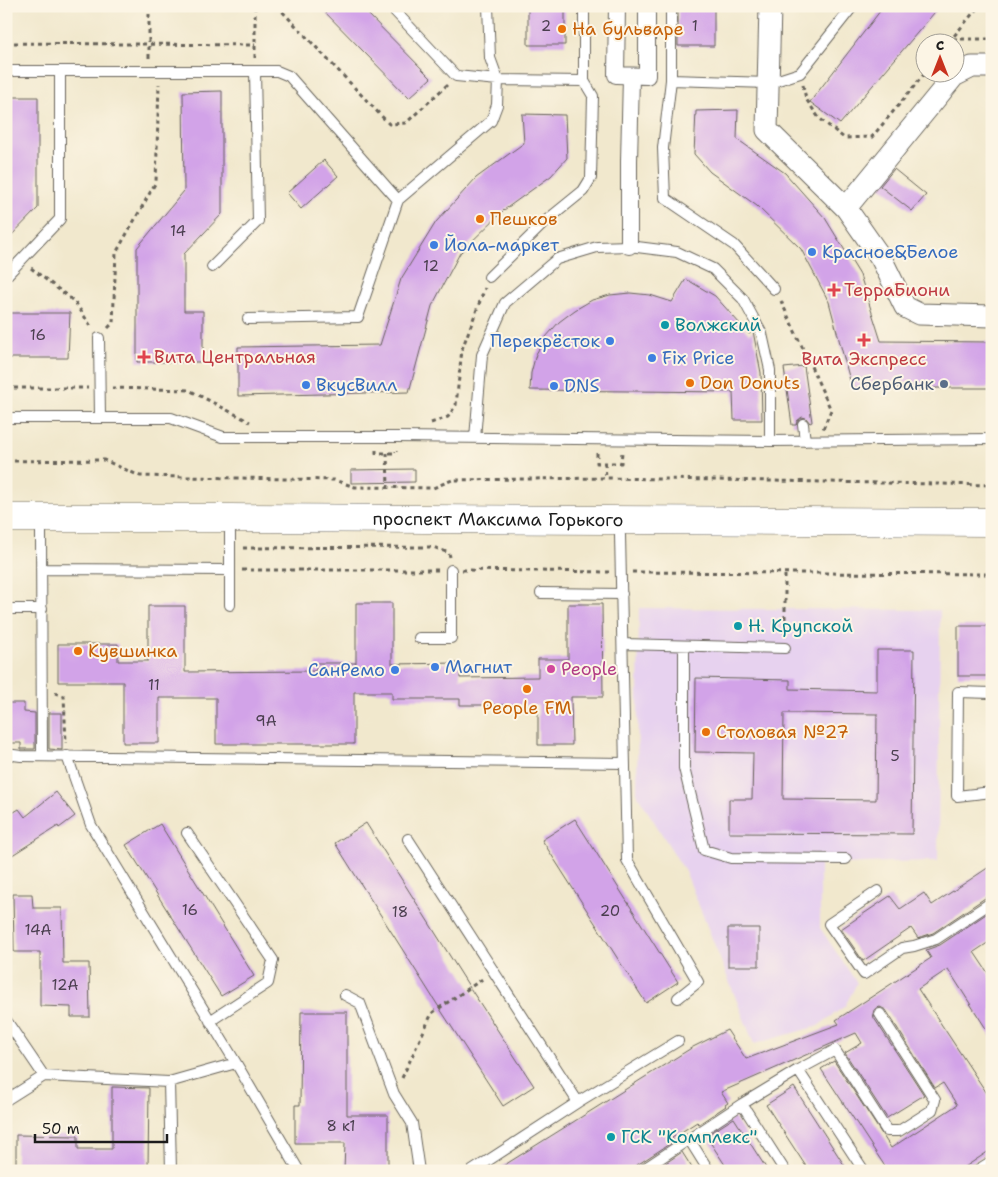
<svg xmlns="http://www.w3.org/2000/svg" width="998" height="1177" viewBox="0 0 998 1177" font-family="'Shantell Sans',sans-serif">
<style>
.built{fill:#e7d2ef}
.building{fill:#d2a3e8;fill-rule:evenodd}
.lines{fill:none;stroke-linecap:round;stroke-linejoin:round}
.service-casing{stroke:#67635a;stroke-width:12}
.pedestrian-casing{stroke:#67635a;stroke-width:18}
.minor-casing{stroke:#67635a;stroke-width:23}
.secondary-casing{stroke:#67635a;stroke-width:29}
.path{stroke:#67635a;stroke-width:3;stroke-dasharray:4 4;stroke-linecap:butt}
.service{stroke:#fff;stroke-width:10}
.pedestrian{stroke:#fff;stroke-width:16}
.minor{stroke:#fff;stroke-width:21}
.secondary{stroke:#fff;stroke-width:28}
.food-dot{fill:#e8710a;stroke:#fcf5e5;stroke-width:2}
.shop-dot{fill:#3f7fe0;stroke:#fcf5e5;stroke-width:2}
.health-dot{fill:#e0444e;stroke:#fcf5e5;stroke-width:2}
.culture-dot{fill:#0f9aa8;stroke:#fcf5e5;stroke-width:2}
.service-dot{fill:#5c6f8a;stroke:#fcf5e5;stroke-width:2}
.hotel-dot{fill:#d1479c;stroke:#fcf5e5;stroke-width:2}
.labels{text-anchor:middle;stroke-width:4;stroke-linejoin:round;paint-order:stroke}
.number-label{font-size:15px;fill:#4a3e4f}
.food-label{font-size:18px;fill:#c56008;stroke:#fcf5e5;text-anchor:start}
.shop-label{font-size:18px;fill:#366cbe;stroke:#fcf5e5;text-anchor:start}
.health-label{font-size:18px;fill:#be3a42;stroke:#fcf5e5;text-anchor:start}
.culture-label{font-size:18px;fill:#0d838f;stroke:#fcf5e5;text-anchor:start}
.service-label{font-size:18px;fill:#4e5e75;stroke:#fcf5e5;text-anchor:end}
.street-label{font-size:18px;fill:#1c1c1c;stroke:#fcf5e5}
.hotel-label{font-size:18px;fill:#b23c85;stroke:#fcf5e5;text-anchor:start}
</style>
<rect width="100%" height="100%" fill="#fcf5e5"/>
<filter id="ink" filterUnits="userSpaceOnUse"><feTurbulence type="fractalNoise" baseFrequency=".02" numOctaves="2"/><feDisplacementMap in="SourceGraphic" scale="10" xChannelSelector="R" yChannelSelector="G"/><feConvolveMatrix kernelMatrix="1 2 1 2 8 2 1 2 1" color-interpolation-filters="sRGB"/></filter>
<filter id="wash" filterUnits="userSpaceOnUse"><feTurbulence type="fractalNoise" baseFrequency=".0096" numOctaves="4" result="noise"/><feDisplacementMap in="SourceGraphic" scale="20" xChannelSelector="R" yChannelSelector="G"/><feGaussianBlur stdDeviation="1.12" result="paint"/><feColorMatrix in="noise" values="0 0 0 0 0 0 0 0 0 0 0 0 0 0 0 0 0 1.4 0 .05"/><feComposite in="paint" operator="in"/></filter>
<g filter="url(#wash)">
<rect width="100%" height="100%" fill="#f1e8cd"/>
<path class="built" d="M639,608L940,610L938,861L888,862L820,865V928L857,983L845,1006L818,1026L754,1044L686,873L637,794Z"/>
<g id="blocks">
<path class="building" d="M319,6H360L431,78L409,98Z
M528,6H565V45H528Z
M678,6H714V46H678Z
M884,6H940L840,124L810,102Z
M222,91V214L184,254V311H203V362H137V248L184,191L183,92Z
M6,97H38V208L6,241Z
M738,110L737,139L785,173L825,218L860,275L881,341L992,342V388H852L829,302L801,249L757,206L710,172L694,154L696,111Z
M522,114L565,115L567,158L551,176L504,210L460,253L432,306L409,392L238,396V347L380,345L401,279L436,222L476,178L524,143Z
M324,160L338,176L301,209L287,193Z
M894,169L926,195L912,211L880,186Z
M686,279L715,296L749,334L753,331L761,373L762,420H734L733,392L530,390L531,373L536,354L546,337L559,322L575,310L592,300L610,295L630,293L650,295L672,302Z
M6,313H70L68,358H6Z
M804,366L812,422L810,423L806,418L802,417L797,421L796,425H792L784,368Z
M415,469V482L351,483V470Z
M356,603H392V664L460,663V678L538,677V659H568V604H602L603,697H571L572,745H538V705H460V699H392V692H354V744H216V698H159V743H123V682H58V644H118V661H148V606H185V672L316,671V663H356Z
M958,626H992V676H958Z
M877,650H914L912,834L729,833V799H752L753,753L695,752L696,678L790,680V689L877,691ZM784,713L877,714L876,800L783,799Z
M6,703H24V712L35,713V749H21V743H6Z
M49,713H62V750L49,749Z
M56,792L75,816L59,828L58,826L6,859V817L19,809L25,817Z
M575,819L678,982L646,1003L542,840Z
M366,823L472,991L534,1086L503,1106L442,1012L335,843Z
M160,824L254,976L221,996L126,845Z
M992,865V895L988,896L933,933L918,938L911,928L863,961L841,929L890,896L900,909L924,893L932,905Z
M13,894H32L33,908H62L63,963H89L90,1017H71V1007L40,1006V952H14Z
M992,910V940L974,952L992,979V1038L948,969L918,989L992,1101V1149L959,1171H888L821,1069L834,1061L891,1148L957,1105L943,1083L935,1088L886,1010L880,1007L877,1008L874,1010L873,1014L874,1018L924,1095L887,1118L845,1053L862,1043L856,1033L721,1092L728,1103L725,1105L726,1106L699,1124L697,1122L672,1138L674,1141L637,1165L634,1171H495L693,1047L727,1030L746,1059L839,1024L836,1020L931,958L926,950L940,945Z
M728,928H759V966H728Z
M301,1012H347V1115H388V1171H344L345,1143H295V1105H300Z
M112,1087L149,1088L148,1168H117V1171L16,1169V1135L78,1136V1149H112Z
M794,1087L848,1171H809L766,1105Z
M734,1118L768,1171H729L706,1136Z
M682,1152L694,1171H654Z"/>
</g>
</g>
<g filter="url(#ink)">
<use href="#blocks" fill-opacity="0" stroke="#67635a" stroke-width="1"/>
<g class="lines">
<defs>
<path id="service" d="M390,6L456,76L498,80L584,81L593,96L591,178L583,191L546,221L489,277
M584,6V81
M6,71H277L289,76L398,200
M671,80V6
M212,267L258,221L255,71
M6,276L60,219V71
M774,289L734,245L665,198L663,148L671,80L769,83L800,73L853,6
M248,319L358,317L398,200L491,121L497,105L498,80L490,58L488,6
M99,338L100,418
M6,418H171L223,437H396L770,441L992,439
M803,424L805,441
M475,438L482,355L505,303L557,259L597,247L629,246L677,252L713,269L743,299L762,334L770,370V441
M41,532L42,756
M230,533V605
M620,535L627,860L698,982L678,998
M41,569L230,570
M541,593L622,594
M6,609H42
M419,638H451V570
M623,644L785,648
M684,646V768L704,850L731,858L846,859
M992,693L958,692L957,796L992,792
M6,754L21,756L625,763
M67,756L91,825L236,1063L299,1171
M187,833L273,960L268,983L210,1021
M408,839L578,1102
M878,891L829,924L864,974L902,948L914,946L936,939L992,902
M345,995L360,1003L394,1094L412,1123L419,1171
M6,1020L44,1076
M798,1070L864,1171
M169,1082L171,1171
M6,1100L44,1076L169,1082L236,1063
M742,1104L785,1171
M689,1139L709,1171
M472,1171L578,1102L678,1041
M641,1171L742,1104L798,1070L835,1050L887,1131H899L932,1110L935,1100L880,1014
M976,1171L992,1161"/>
<path id="pedestrian" d="M617,6L616,75L647,76V6
M629,246V161L631,76"/>
<path id="minor" d="M770,6L767,130L846,208L881,258L905,307L919,314L992,316
M846,208L954,76L972,67H992"/>
<g id="secondary">
<path id="s1" d="M6,518H230L992,522"/>
</g>
</defs>
<use href="#service" class="service-casing"/>
<use href="#pedestrian" class="pedestrian-casing"/>
<use href="#minor" class="minor-casing"/>
<use href="#secondary" class="secondary-casing"/>
<path class="path" d="M255,6V58
M277,6L389,124L406,123L447,85
M6,12L13,6
M953,39H992
M949,42L979,6
M6,43L255,45
M149,58V6
M803,85L806,99L819,118L844,138L872,137L926,72
M31,268L75,302L92,328
M781,301L831,410L823,429
M108,328L113,323L116,253L156,182L159,84
M6,388H88
M112,388L189,390L250,422
M431,423L448,417L456,405L462,349L485,288
M376,450V453H396V451
M387,453L388,487
M597,453V463H621L622,452
M6,461L104,460L140,476L334,480L355,487L433,488L452,480L606,478L992,485
M605,463L606,478
M243,548L433,547L449,553L450,557
M242,570H439
M462,570L609,572
M632,572L992,574
M785,635V573
M55,693L64,696L66,743
M402,1078L432,1013L484,978"/>
<use href="#service" class="service"/>
<use href="#pedestrian" class="pedestrian"/>
<use href="#minor" class="minor"/>
<use href="#secondary" class="secondary"/>
</g>
</g>
<g class="food-dot">
<circle cx="562" cy="29" r="5"/>
<circle cx="480" cy="219" r="5"/>
<circle cx="690" cy="383" r="5"/>
<circle cx="78" cy="651" r="5"/>
<circle cx="527" cy="689" r="5"/>
<circle cx="706" cy="732" r="5"/>
</g>
<g class="shop-dot">
<circle cx="434" cy="245" r="5"/>
<circle cx="812" cy="252" r="5"/>
<circle cx="610" cy="341" r="5"/>
<circle cx="652" cy="358" r="5"/>
<circle cx="306" cy="385" r="5"/>
<circle cx="554" cy="386" r="5"/>
<circle cx="435" cy="667" r="5"/>
<circle cx="395" cy="670" r="5"/>
</g>
<g class="health-dot">
<path d="M831.5 282.5h5v5h5v5h-5v5h-5v-5h-5v-5h5z"/>
<path d="M861.5 332.5h5v5h5v5h-5v5h-5v-5h-5v-5h5z"/>
<path d="M141.5 349.5h5v5h5v5h-5v5h-5v-5h-5v-5h5z"/>
</g>
<g class="culture-dot">
<circle cx="665" cy="325" r="5"/>
<circle cx="738" cy="626" r="5"/>
<circle cx="611" cy="1137" r="5"/>
</g>
<circle class="service-dot" cx="944" cy="384" r="5"/>
<circle class="hotel-dot" cx="551" cy="669" r="5"/>
<g class="labels">
<g class="number-label">
<text x="546" y="31">2</text>
<text x="695" y="31">1</text>
<text x="178" y="236">14</text>
<text x="431" y="271">12</text>
<text x="38" y="340">16</text>
<text x="154" y="690">11</text>
<text x="266" y="726">9А</text>
<text x="895" y="761">5</text>
<text x="190" y="915">16</text>
<text x="610" y="916">20</text>
<text x="400" y="917">18</text>
<text x="38" y="935">14А</text>
<text x="65" y="990">12А</text>
<text x="341" y="1131">8 к1</text>
</g>
<g class="food-label">
<text x="572" y="35">На бульваре</text>
<text x="490" y="225">Пешков</text>
<text x="700" y="389">Don Donuts</text>
<text x="88" y="657">Кувшинка</text>
<text x="527" y="714" text-anchor="middle">People FM</text>
<text x="716" y="738">Столовая №27</text>
</g>
<g class="shop-label">
<text x="444" y="251">Йола-маркет</text>
<text x="822" y="258">Красное&amp;Белое</text>
<text x="600" y="347" text-anchor="end">Перекрёсток</text>
<text x="662" y="364">Fix Price</text>
<text x="316" y="391">ВкусВилл</text>
<text x="564" y="392">DNS</text>
<text x="445" y="673">Магнит</text>
<text x="385" y="676" text-anchor="end">СанРемо</text>
</g>
<g class="health-label">
<text x="844" y="296">ТерраБиони</text>
<text x="154" y="363">Вита Центральная</text>
<text x="864" y="365" text-anchor="middle">Вита Экспресс</text>
</g>
<g class="culture-label">
<text x="675" y="331">Волжский</text>
<text x="748" y="632">Н. Крупской</text>
<text x="621" y="1143">ГСК "Комплекс"</text>
</g>
<g class="service-label">
<text x="934" y="390">Сбербанк</text>
</g>
<g class="street-label">
<text dy="6" stroke="none"><textPath href="#s1" startOffset="492">проспект Максима Горького</textPath></text>
</g>
<g class="hotel-label">
<text x="561" y="675">People</text>
</g>
</g>
<rect width="998" height="1177" fill="none" stroke="#fcf5e5" stroke-width="25"/>
<g transform="translate(940 58)"><circle r="24" fill="#fcf5e5" stroke="#a29e95"/>
<path d="M0-4L9 19L0 12L-9 19Z" fill="#c8321e"/>
<text y="-8" font-size="14" font-weight="bold" text-anchor="middle" fill="#1c1c1c">С</text>
</g>
<path d="M35 1134v8h132v-8" fill="none" stroke="#1c1c1c" stroke-width="2.5"/>
<text x="42" y="1134" font-size="15" fill="#1c1c1c" stroke="#fcf5e5" stroke-width="4" paint-order="stroke">50 m</text>
</svg>
